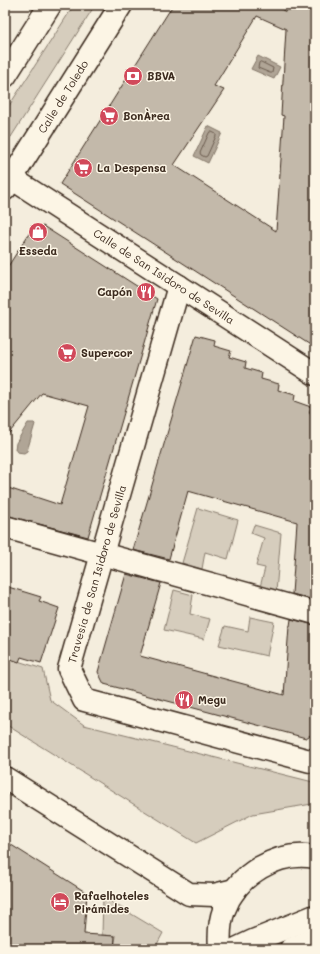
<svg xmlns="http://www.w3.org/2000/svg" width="320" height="954" viewBox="0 0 320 954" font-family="Mali,sans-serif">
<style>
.green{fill:#d6cdbd;stroke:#887c6e}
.water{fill:#b0a596;stroke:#817466}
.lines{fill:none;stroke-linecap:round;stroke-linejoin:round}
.shore{stroke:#6a5b4e;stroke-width:1}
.building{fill:#c3b9aa;stroke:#3b2a1e;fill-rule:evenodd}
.minor-casing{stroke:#3b2a1e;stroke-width:25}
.major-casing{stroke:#3b2a1e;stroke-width:25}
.minor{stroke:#fcf5e5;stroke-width:22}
.major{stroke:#fcf5e5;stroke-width:22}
.labels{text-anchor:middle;stroke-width:3;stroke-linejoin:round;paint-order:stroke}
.poi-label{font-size:11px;font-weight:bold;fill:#3b2a1e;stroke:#fcf5e5;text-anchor:start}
.street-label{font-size:11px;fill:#3b2a1e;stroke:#fcf5e5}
</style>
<rect width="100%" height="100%" fill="#f4eddd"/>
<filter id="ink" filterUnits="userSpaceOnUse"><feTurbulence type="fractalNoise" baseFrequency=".025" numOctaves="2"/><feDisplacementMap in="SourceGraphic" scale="8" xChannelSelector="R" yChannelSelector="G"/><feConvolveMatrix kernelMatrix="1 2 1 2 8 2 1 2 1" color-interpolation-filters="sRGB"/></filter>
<g filter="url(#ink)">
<path class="green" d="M74,5H95L11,137L5,140V112Z
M198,508L238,520L228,559L205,552L202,569L182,563Z
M254,525L281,533L276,592L260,587L265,568L256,566L264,538L251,533Z
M174,590L193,595L190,614L210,619L204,639L164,630Z
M250,617L274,622L267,656L219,645L225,626L248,631Z
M5,657L43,669L50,700L84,725L313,782L312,804L253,814L196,843L5,724Z
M103,897L163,933L155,948L114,949L116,936L102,935Z"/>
<path class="water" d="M258,56L280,67L274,79L251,69Z
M208,126L222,133L208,163L194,156Z
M28,423H34L35,424L27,451L24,453L17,452L15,449L16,443Z"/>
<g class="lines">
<path class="shore" d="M261,62L273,68L272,73H270L258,68L259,63Z
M212,132L216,134V136L207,156L205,157L201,155L200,153L209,133Z"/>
</g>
<path class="building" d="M173,5H273L286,12L289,5H315V348L60,184ZM257,16L286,29L281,115L284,116L276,231L174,165L224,90L214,86Z
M43,226L157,299L88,537L5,515V487L60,505L89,406L42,393L5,438V271L32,229Z
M196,335L215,340L214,346L231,351L229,357L246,362L245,368L262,373L261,379L279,384L278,390L295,395L294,401L311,407L309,413L315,415V600L292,594L297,522L188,491L169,559L133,550Z
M126,574L161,583L140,656L284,695L289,626H290L291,619L315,625V732L306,738L104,684L98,672Z
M5,586L41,597L39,601L59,608L41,663L21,657L19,662L5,657Z
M5,841L87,893L84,934L115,936L114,949H5Z"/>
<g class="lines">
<defs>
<g id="minor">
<path id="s1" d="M5,174L315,374"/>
<path d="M179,286L69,669L84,700L310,761L315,760"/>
<path d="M5,527L315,613"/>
<path d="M5,778L189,894L214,895L235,890"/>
<path d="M220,949C219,936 219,923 224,910C237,874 278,850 315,857"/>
</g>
<g id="major">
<path d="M5,76L50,5"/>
<path id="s2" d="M5,189L121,5"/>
<path d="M236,949L253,941L315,916"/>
<path d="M291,949L315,939"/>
</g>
</defs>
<use href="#minor" class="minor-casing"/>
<use href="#major" class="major-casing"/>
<use href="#minor" class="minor"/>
<use href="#major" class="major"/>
</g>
</g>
<defs>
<symbol id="bank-disc" viewBox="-11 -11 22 22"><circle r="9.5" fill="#d1495b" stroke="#fcf5e5"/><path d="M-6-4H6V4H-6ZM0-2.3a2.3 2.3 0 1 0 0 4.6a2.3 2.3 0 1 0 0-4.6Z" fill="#fff"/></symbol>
<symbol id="supermarket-disc" viewBox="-11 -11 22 22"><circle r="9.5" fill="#d1495b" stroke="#fcf5e5"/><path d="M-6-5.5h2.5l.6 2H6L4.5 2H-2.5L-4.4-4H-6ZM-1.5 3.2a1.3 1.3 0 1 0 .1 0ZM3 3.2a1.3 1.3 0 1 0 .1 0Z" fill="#fff"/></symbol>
<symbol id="shop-disc" viewBox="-11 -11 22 22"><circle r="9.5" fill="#d1495b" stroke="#fcf5e5"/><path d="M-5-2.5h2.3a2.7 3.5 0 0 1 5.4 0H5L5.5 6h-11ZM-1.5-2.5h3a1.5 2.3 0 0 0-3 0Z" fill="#fff"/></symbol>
<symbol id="restaurant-disc" viewBox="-11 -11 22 22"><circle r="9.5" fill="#d1495b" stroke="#fcf5e5"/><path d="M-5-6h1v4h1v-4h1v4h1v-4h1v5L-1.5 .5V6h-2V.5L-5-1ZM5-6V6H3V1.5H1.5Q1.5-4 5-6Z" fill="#fff"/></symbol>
<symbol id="hotel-disc" viewBox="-11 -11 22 22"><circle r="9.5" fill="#d1495b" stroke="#fcf5e5"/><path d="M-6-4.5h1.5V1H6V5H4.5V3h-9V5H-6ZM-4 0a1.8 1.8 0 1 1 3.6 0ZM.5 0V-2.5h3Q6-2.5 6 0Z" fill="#fff"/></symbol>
</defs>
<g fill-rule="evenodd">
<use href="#bank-disc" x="122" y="65" width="22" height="22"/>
<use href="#supermarket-disc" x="98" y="105" width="22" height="22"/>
<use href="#supermarket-disc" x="72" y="157" width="22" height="22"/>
<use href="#shop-disc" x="27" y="221" width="22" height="22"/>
<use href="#restaurant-disc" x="135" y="281" width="22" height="22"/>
<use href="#supermarket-disc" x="56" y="342" width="22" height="22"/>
<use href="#restaurant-disc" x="173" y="689" width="22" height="22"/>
<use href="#hotel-disc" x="49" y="891" width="22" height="22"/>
</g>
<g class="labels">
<g class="poi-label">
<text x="147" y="80">BBVA</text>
<text x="123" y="120">BonÀrea</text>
<text x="97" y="172">La Despensa</text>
<text x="38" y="255" text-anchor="middle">Esseda</text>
<text x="132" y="296" text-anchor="end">Capón</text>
<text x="81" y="357">Supercor</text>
<text x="198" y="704">Megu</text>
<text x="74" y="900">Rafaelhoteles<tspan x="74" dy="13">Pirámides</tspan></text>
</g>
<g class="street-label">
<text dy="4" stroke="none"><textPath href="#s2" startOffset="109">Calle de Toledo</textPath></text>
<text dy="4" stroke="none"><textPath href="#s1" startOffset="189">Calle de San Isidoro de Sevilla</textPath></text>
<text transform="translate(97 574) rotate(-74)" y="4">Travesía de San Isidoro de Sevilla</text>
</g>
</g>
<rect width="320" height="954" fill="none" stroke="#fcf5e5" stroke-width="20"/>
<rect x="10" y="10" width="300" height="934" fill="none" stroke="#3b2a1e" stroke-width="1.5" filter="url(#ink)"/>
</svg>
